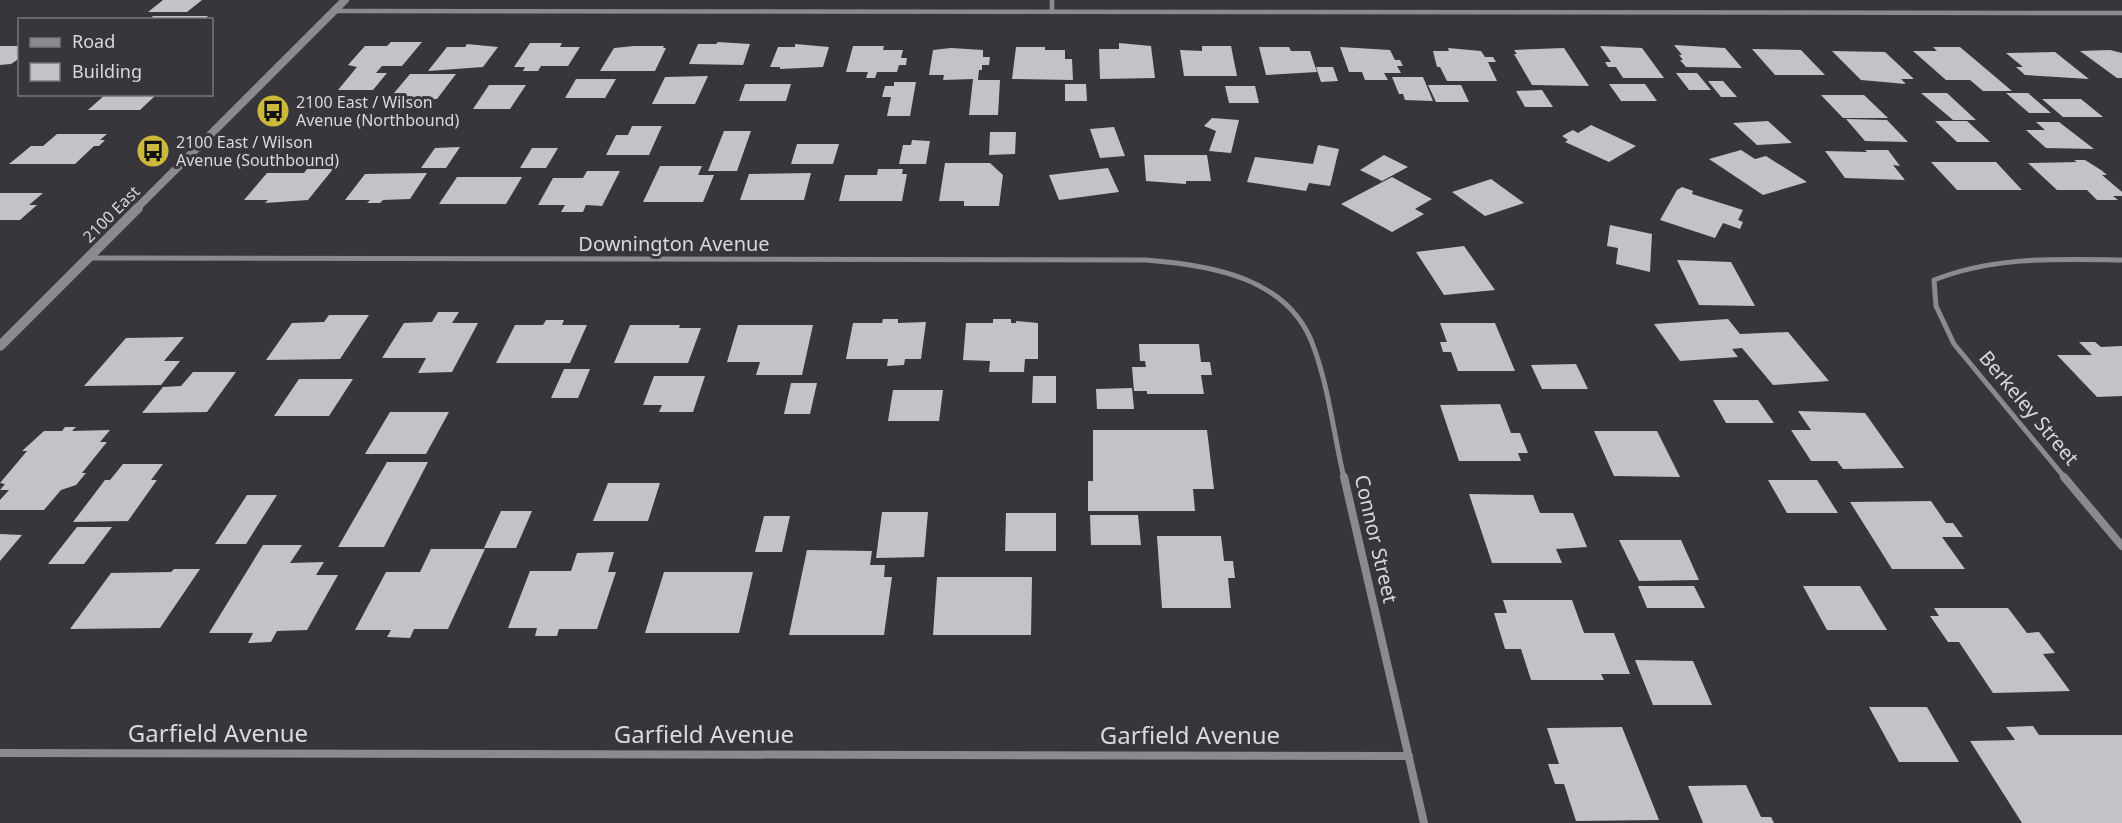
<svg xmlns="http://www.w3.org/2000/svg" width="2122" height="823" viewBox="0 0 2122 823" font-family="'Noto Sans',sans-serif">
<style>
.building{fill:#c5c2c7}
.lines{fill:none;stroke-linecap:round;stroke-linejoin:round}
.minor-far2{stroke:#8c8a8e;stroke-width:4.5}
.minor-far1{stroke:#8c8a8e;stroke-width:5}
.minor{stroke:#8c8a8e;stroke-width:8}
.tertiary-far1{stroke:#8c8a8e;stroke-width:8}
.tertiary{stroke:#8c8a8e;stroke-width:10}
.labels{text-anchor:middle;stroke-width:6;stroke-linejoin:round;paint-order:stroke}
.far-poi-label{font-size:16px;fill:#d9d8da;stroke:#38363a;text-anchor:start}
.far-street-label{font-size:16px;fill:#d9d8da;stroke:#38363a}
.street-label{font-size:20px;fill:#d9d8da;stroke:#38363a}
.near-street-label{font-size:24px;fill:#d9d8da;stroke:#38363a}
</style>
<rect width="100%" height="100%" fill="#38363a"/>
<path class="building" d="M163,0H202L187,12H148Z
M153,16H208L204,20H149Z
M391,42H422L402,66H382L376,73H387L373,90H338L357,67L348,65L365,46H387Z
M718,42L750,44L743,65L689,64L698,44H716Z
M530,43H562L560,47H580L568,66H541L538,71H523L525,67H514Z
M1119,43L1151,46L1155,78L1100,79L1099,49H1119Z
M467,44L498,47L483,67L428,71L447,47H465Z
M795,44L829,47L823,67L780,69V67H770L778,47H795Z
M1674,45L1725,48L1742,68L1686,67L1680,60H1683L1679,55H1682Z
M0,46H20V58L11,64L0,65Z
M634,46H664L663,48H666L655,71H600L614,48Z
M853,46H884L883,50H903L901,58H907L906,65H899L897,72H877L875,78H866L868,72H846Z
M1202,46H1231L1237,76H1184L1180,50L1202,51Z
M1600,46L1642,48L1664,78H1623L1616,67H1608L1605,62H1611Z
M1016,47H1045V50H1065V59H1072L1073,80L1012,79Z
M1259,47H1289L1291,51H1310L1317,72L1266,75Z
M1340,47L1390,50L1395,60H1400L1403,66H1397L1401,73H1384L1388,80H1365L1362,72H1349Z
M1933,47H1960L2012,91H1983L1970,80H1946L1913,51H1937Z
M951,48L983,50V57H990L989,65H982V70H979L978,80H1000L998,115H969L973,79L943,80L944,75H929L933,50Z
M1448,48L1481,51L1485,57H1493L1496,62H1488L1497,81H1447L1440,67H1437L1433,51H1449Z
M1564,48L1589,86L1532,85L1514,54H1517L1514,50Z
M1752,49L1801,50L1825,75H1775Z
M2110,50L2122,53V78H2117L2080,51Z
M1832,51L1885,52L1914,79H1901L1906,84L1861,80Z
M2055,52L2089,79L2025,75L2016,67H2023L2006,53Z
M1316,67H1333L1338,81L1321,82Z
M1676,73H1697L1711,90H1689Z
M410,74H456L437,99H389Z
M708,76L695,104H652L665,77Z
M1392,77H1423L1433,101L1405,100L1403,94H1399Z
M576,79H616L605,98H565Z
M1708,81H1723L1737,97H1721Z
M894,82H916L910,116H887L891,97H882L885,86H894Z
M745,84H791L786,101H739Z
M1065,84H1086L1087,101H1065Z
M1609,84H1645L1657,101H1621Z
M489,85H526L510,109H473Z
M1428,85H1461L1469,102H1436Z
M1225,86H1255L1259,103H1229Z
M1542,90L1553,107H1525L1516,91Z
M1921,93H1947L1976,120H1953Z
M2006,93H2028L2051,113H2029Z
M106,94H157L140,110H88Z
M1821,95H1864L1888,118H1843Z
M2042,99H2081L2103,117H2063Z
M1212,118L1239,120L1231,153L1209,151L1216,131L1204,126Z
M1846,119L1887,120L1908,142L1865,141Z
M1768,121L1792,143L1757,145L1733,123Z
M1935,121H1967L1990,142H1957Z
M2036,122H2059L2094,149L2046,148L2026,130H2045Z
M1591,125L1636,146L1609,162L1565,142L1568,140L1562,136L1573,130L1578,133Z
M632,126H662L649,155H606L616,135H628Z
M1114,127L1125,156L1100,158L1090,129Z
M724,131H751L737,171H708Z
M990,132H1016L1015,154L989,155Z
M57,134H107L100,140H105L99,146H94L75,164H9L31,146H43Z
M912,140L930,141L926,164H899L903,145H911Z
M797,144H839L833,164H791Z
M1318,145L1339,149L1330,186L1309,183L1306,191L1247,182L1255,157L1313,164Z
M460,147L446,168H421L435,148Z
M532,148H558L546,168H520Z
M1741,150L1755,159L1766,156L1807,182L1763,195L1709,159Z
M1865,150H1888L1900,166L1893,165L1905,180L1845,178L1825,151L1867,152Z
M1144,155H1207L1211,181H1186V184L1146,181Z
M1384,155L1408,167L1382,181L1360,170Z
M2074,160H2085L2101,170L2107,175H2102L2122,192V196H2113L2118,200H2097L2087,190H2057L2028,163L2077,162Z
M1931,162H1996L2022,190H1957Z
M945,163H990L1003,175L999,206H964V201H939Z
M660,166H702L698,175H714L703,202H643Z
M1108,168L1119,192L1059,200L1049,175Z
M307,169H333L308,200L265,203L268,200H244L267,173H304Z
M878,169H903L902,174H907L902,201H839L845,175H877Z
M587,171H620L602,206L586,205L583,212H561L565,205H538L553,178H583Z
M427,173L410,199L383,200L380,203H367L370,200H345L365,174Z
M811,173L804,200H740L749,174Z
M457,177H522L506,204H439Z
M1392,177L1432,199L1415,209L1424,214L1392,232L1341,204Z
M1491,179L1524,203L1485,216L1452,192Z
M1682,187L1693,191L1692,194L1743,210L1738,220L1743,222L1740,229L1723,223L1715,238L1660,220L1677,190Z
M0,193H43L29,205H37L20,220H0Z
M1610,225L1652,234L1650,272L1616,264L1618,248L1607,246Z
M1464,246L1495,290L1444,295L1416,252Z
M1677,260L1731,262L1755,306L1699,305Z
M438,312H459L452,323H478L452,372L418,373L426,358H382L404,323L432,322Z
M329,315H369L340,359L266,360L292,323L324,322Z
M883,319H898V323L926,322L921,359H905L904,365L887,366L888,359H846L853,323H882Z
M993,319H1011V323H1016V321L1038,323V359H1025L1024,372H989L990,361L963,360L966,323H993Z
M1728,319L1740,334L1788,332L1829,381L1773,385L1742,348L1732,349L1738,357L1680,361L1654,324Z
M546,320H564L562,325H587L570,363H496L515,325H543Z
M1440,323H1495L1515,371H1458L1451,352H1443L1440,342H1447Z
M630,325H680L679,328H701L688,363H614Z
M738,325H813L802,375H756L760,362H727Z
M184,337L164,361H180L161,385L84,386L126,338Z
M2079,342H2095L2101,347L2122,346V396L2097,397L2057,355H2092Z
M1139,344H1199L1201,362H1210L1212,375H1201L1204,394H1147V391H1134L1132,367H1146L1145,361H1140Z
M1576,364L1588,389H1542L1531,365Z
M564,369H590L578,398H551Z
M193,372H236L207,412L142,413L163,387L181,386Z
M654,376H705L693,412H659L662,405H643Z
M1033,376H1056V403H1032Z
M299,379H353L329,416H274Z
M791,383H817L810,414H784Z
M1132,388L1134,409H1097L1096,389Z
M893,390H943L939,421H888Z
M1713,400H1758L1774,423H1726Z
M1500,404L1511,433H1520L1528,453H1518L1521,461H1459L1440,405Z
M1798,411L1865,413L1904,468L1843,469L1837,461H1811L1791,430H1811Z
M390,412H449L426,454H365Z
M65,427H76L72,431L110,430L100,442H107L82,473H86L76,485L61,490L44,510H0V500L9,490H0L5,484L0,483L27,451H22L44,431H62Z
M1093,430H1207L1214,489H1193L1195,511H1088V481H1093Z
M1594,431H1657L1680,477L1614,476Z
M387,462H428L384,547H338Z
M123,464H163L151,480H157L128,521L73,522L105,480H110Z
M1768,480H1817L1838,513H1787Z
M608,483H660L648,521H593Z
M1469,494L1533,495L1540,513H1573L1587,547L1556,549L1562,563H1492Z
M247,495H277L246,544H215Z
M1931,501L1946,523H1953L1963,537H1942L1965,569H1892L1850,502Z
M501,511H532L516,548H484Z
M882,512H928L924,557L876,558Z
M1006,513H1056V551H1005Z
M1090,515H1138L1141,545H1091Z
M764,516H790L782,552H755Z
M77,527H112L84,564H48Z
M0,534L22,535L0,561Z
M1157,536H1221L1224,561H1233L1235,578H1228L1231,608H1162Z
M1619,540H1681L1699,580L1639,581Z
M263,545H302L290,563L324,562L316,575H338L307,630L277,631L271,642L248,643L253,633H209Z
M431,549H485L448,629H414L410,638L387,637L391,630H355L386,572H420Z
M807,550L872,551L870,565H885L884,577H892L884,635H789Z
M614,552L608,572H616L597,629H559L557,636H535L537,628H508L530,571H571L577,553Z
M174,569H200L160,628L70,629L111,573L171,572Z
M664,572H753L739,633H645Z
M937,577H1032L1031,635H933Z
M1638,586H1694L1705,608H1647Z
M1803,586H1860L1887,630H1827Z
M1503,600H1572L1584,633H1614L1630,674H1601L1604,680H1531L1521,649H1505L1494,613H1507Z
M1934,608H2008L2027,633L2039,632L2055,653L2043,654L2070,691L1993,693L1959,642H1948L1930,616H1939Z
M1635,660L1693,661L1712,705H1653Z
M1869,707H1927L1959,762H1899Z
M2033,726L2039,735H2122V823H2022L1970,741L2015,740L2006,727Z
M1622,727L1659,820L1576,821L1564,784H1555L1548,764H1559L1547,728Z
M1746,785L1761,817H1771L1774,823H1703L1688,786Z"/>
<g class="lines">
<path class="minor-far2" d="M1052,0V12
M334,11L2122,13"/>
<path class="minor-far1" d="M88,258L1146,260C1210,265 1290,277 1314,348C1329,389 1334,436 1344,478
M2065,478L1954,344L1936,306L1934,280C1995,256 2057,259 2122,260"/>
<path class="minor" d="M1344,477L1424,823
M2064,477L2122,546
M0,753L1409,756"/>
<path class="tertiary-far1" d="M136,209L345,0"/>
<path class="tertiary" d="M0,346L138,208"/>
</g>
<defs>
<symbol id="bus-disc" viewBox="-11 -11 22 22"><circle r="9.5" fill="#ccb939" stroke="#38363a"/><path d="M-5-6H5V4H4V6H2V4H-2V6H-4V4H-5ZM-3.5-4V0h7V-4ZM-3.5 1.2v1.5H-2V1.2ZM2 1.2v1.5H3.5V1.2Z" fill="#111"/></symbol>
</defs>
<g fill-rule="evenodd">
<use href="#bus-disc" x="254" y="92" width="38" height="38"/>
<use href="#bus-disc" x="134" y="132" width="38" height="38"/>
</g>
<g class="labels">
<g class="far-poi-label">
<text x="296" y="108">2100 East / Wilson<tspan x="296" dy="18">Avenue (Northbound)</tspan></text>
<text x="176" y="148">2100 East / Wilson<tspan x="176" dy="18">Avenue (Southbound)</tspan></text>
</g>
<g class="far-street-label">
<text transform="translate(111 214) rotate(-45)" y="6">2100 East</text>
</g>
<g class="street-label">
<text x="674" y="251">Downington Avenue</text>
<text transform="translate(2029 408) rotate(50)" y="7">Berkeley Street</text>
<text transform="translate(1376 539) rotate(77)" y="7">Connor Street</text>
</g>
<g class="near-street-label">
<text x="218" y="742">Garfield Avenue</text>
<text x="704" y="743">Garfield Avenue</text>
<text x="1190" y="744">Garfield Avenue</text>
</g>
</g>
<rect x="18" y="18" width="195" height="78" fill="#38363a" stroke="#78777a" stroke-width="1.5"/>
<rect x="30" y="38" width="30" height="9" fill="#8c8a8e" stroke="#78777a" stroke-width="1.5"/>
<text x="72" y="48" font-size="18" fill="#d9d8da">Road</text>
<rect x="30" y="63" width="30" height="18" fill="#c5c2c7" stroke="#78777a" stroke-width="1.5"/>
<text x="72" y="78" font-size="18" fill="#d9d8da">Building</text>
</svg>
